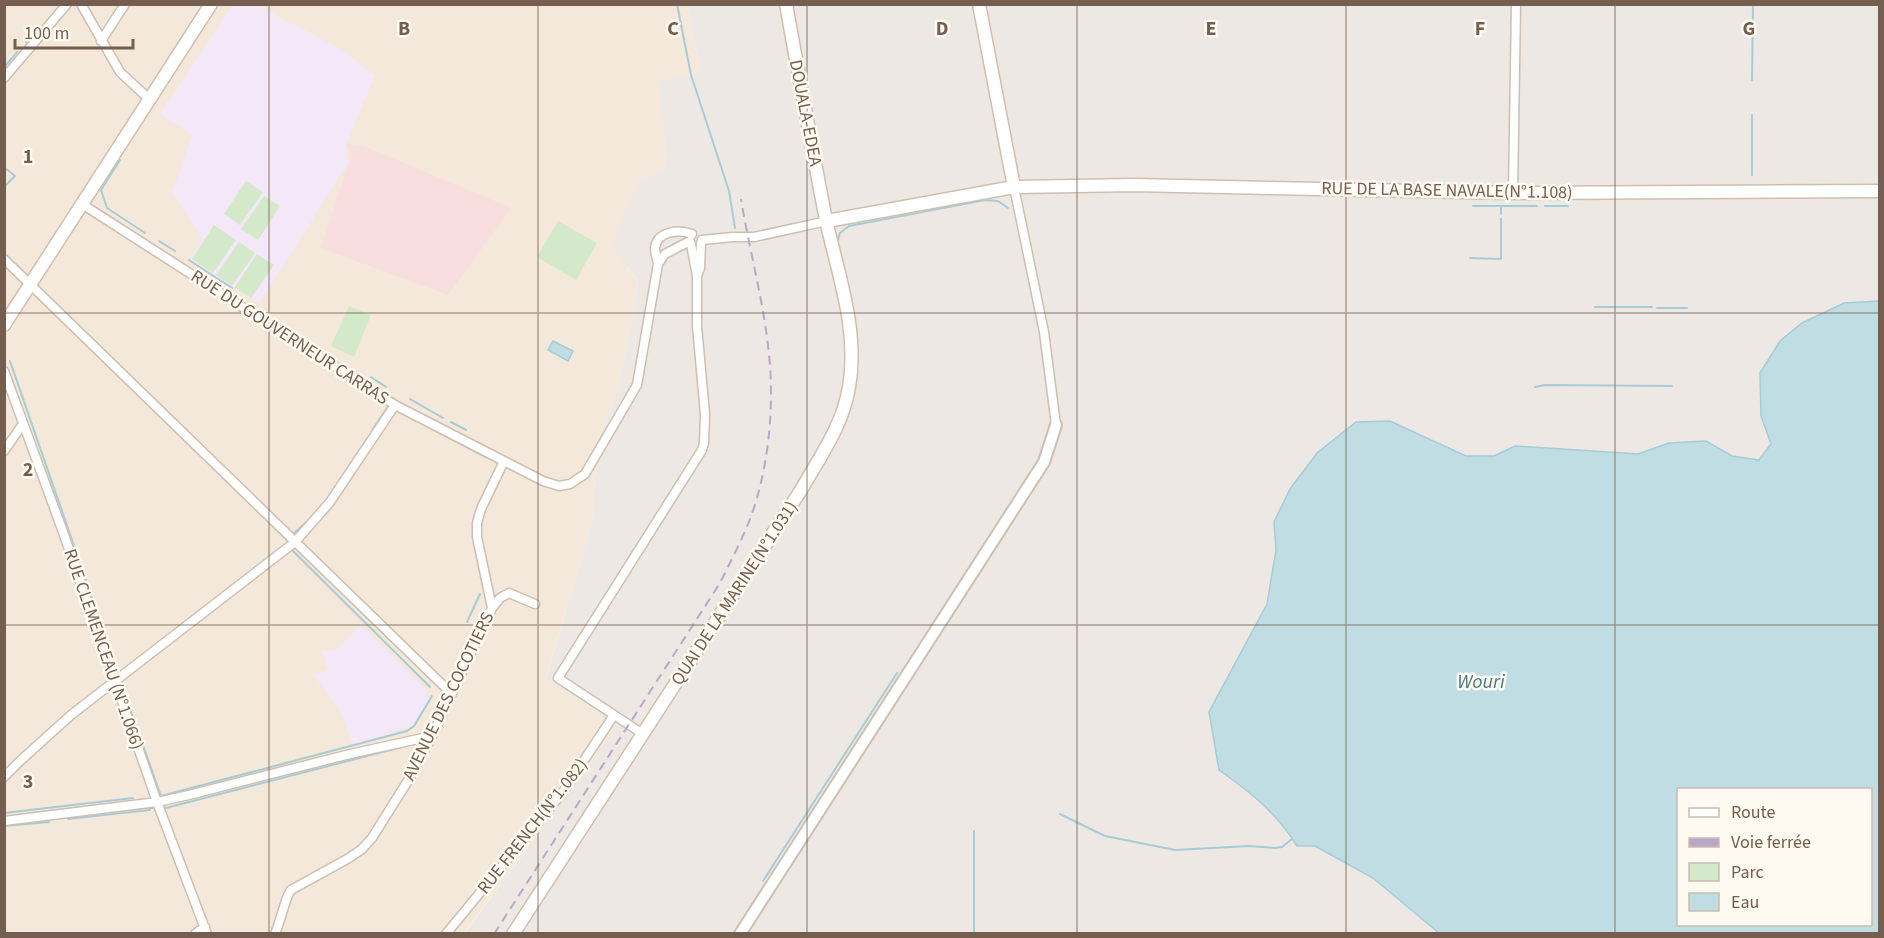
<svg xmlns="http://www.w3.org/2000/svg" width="1884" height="938" viewBox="0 0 1884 938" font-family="'Source Sans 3',sans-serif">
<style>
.residential{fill:#f3e8d9}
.industrial{fill:#ede8e3}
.education{fill:#f3e7f8}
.medical{fill:#f9dee0}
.green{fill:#d4e9c9}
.water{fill:#c0dde4;stroke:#a7ccd6;stroke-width:1.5;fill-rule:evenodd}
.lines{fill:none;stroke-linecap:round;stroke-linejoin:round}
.stream{stroke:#a7ccd6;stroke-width:2}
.minor-casing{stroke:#cdbfb1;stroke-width:11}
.tertiary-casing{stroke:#cdbfb1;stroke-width:14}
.secondary-casing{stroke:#d0bfae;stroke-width:15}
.minor{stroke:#fff;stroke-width:8}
.tertiary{stroke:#fff;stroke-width:10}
.secondary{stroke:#fff;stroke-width:12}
.rail{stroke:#baa8c6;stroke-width:2;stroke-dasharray:9 6;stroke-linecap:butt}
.grid{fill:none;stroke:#755e4f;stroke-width:1.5;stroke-opacity:0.55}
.labels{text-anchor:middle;stroke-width:5;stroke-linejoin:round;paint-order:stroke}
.street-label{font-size:18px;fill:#755e4f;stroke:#fefaf1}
.water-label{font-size:20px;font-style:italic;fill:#4a7a86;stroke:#fefaf1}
.grid-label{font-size:20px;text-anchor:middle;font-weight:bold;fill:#755e4f;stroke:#fefaf1;stroke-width:5;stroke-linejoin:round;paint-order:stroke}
</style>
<rect width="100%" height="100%" fill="#fbf6eb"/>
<path class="residential" d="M5,5H687L700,71L659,81L665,146L664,167L639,180L627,268L638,281L635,302L618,388L597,445L592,522L546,678L617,726L464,933L5,934Z"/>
<path class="industrial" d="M687,5H1879V301L1761,416L1772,445L1759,460L1732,456L1706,441L1669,443L1638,454L1515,446L1494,456H1466L1391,421L1356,422L1317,453L1290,489L1274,522L1276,550L1267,604L1209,712L1219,770L1256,796L1287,829L1297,846H1315L1373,878L1439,933L464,934L617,726L546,679L592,522L597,445L618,388L635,302L638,281L620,258L612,244L639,180L664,167L665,146L658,81L700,71Z"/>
<path class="education" d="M232,5H260L288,23L294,24L340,49L375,75L346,146L349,162L259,304L190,259L203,239L170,189L173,190L192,135L160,114Z
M361,625L426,689L428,701L414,725L409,727L352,745L343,717L314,675L328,670L322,651L336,650Z"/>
<path class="medical" d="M347,143L366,147L511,208L448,295L321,248L351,157Z"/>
<path class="green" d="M246,181L263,192L240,225L224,214Z
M264,196L280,206L258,240L241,229Z
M558,221L597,243L576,280L537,257Z
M214,225L236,240L213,273L192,259Z
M239,242L255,253L232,286L216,275Z
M257,254L274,265L251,298L235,287Z
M349,306L371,315L354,357L331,346Z"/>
<path class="water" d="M1879,301V933H1439L1373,878L1315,846H1297C1276,812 1250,792 1219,770L1209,712L1267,604L1276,550L1274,522L1290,489L1317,453L1356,422L1390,421L1466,456H1494L1515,446L1638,454L1669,443L1706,441L1732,456L1759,460L1771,444L1761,416L1760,373L1780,341L1802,323L1844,303ZM1678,790H1870V924H1678Z
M553,341L573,351L568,361L548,350Z"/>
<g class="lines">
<path class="stream" d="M542,4V5
M677,4L691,75L729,191L735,228
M26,42L35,32
M13,57L17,52
M4,67L12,58
M1752,80L1753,4
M1752,115V175
M120,160L101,190L107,208L145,233
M4,167L15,176L4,187
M1473,206H1537
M1545,206H1568
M1501,214V207
M159,241L175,251
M837,244L840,233L849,226L985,200L998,201L1008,208
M1470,258L1501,259V219
M189,260L232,288
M1595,307H1652
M1657,308H1687
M10,361L116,667
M371,377L386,387
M1535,387L1545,385L1672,386
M410,399L443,418
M451,422L466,430
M373,429L389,405
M438,432L486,457
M353,460L370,435
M317,523L329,510L350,480
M293,534L311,518
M290,548L430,687
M467,622L480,594
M120,681L161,796L407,731L414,726L432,696
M162,809L402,747
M4,813L133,798
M1060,814L1105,836L1175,850L1249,846L1275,848L1282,847L1292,839
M68,819L150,810
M4,826L49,822
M763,881L897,673
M974,934V831"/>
<defs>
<path id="minor" d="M81,4L120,72L149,99
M101,41L125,4
M4,78L67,4
M1014,187L1044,332L1056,425
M1513,193L1516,4
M82,204L395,405L504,461L543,481L559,486L570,484L585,474L637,385L658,264C657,259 655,253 655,248C657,231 679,229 692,234
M702,240L733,237H754L827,221
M4,259L451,693
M658,264L665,254L690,241
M697,276L700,268L701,243
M4,371L63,532L157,802L207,934
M4,451L23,424
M492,608L500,598L509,593L535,604
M643,734L558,678L702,450L704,443L705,414L697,326V276L691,244
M4,777L20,761L71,715L295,542L330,502L395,405
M4,821L157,802L189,795L350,754L432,736
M195,934L205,927
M275,934C280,923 286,895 291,890L349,858L362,849L372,838L409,779L432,736L492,608L477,537V523L481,509L504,461
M446,934L563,792L614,715"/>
<path id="tertiary" d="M740,934L1044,462L1056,425"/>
<path id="secondary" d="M979,4L1014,187
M827,221L1014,187L1133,185L1513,193L1880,191
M4,325L211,4
M513,934L801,490C820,457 843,425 849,387C859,331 838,274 826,220C812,149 799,76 786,4"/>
</defs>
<use href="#minor" class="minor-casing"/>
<use href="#tertiary" class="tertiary-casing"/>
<use href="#secondary" class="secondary-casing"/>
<use href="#minor" class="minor"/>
<use href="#tertiary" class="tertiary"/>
<use href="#secondary" class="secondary"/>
<path class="rail" d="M494,934L720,583C734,554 750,526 758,494C769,454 773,408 770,366C766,310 750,254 741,199"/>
</g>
<path class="grid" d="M269,4V934M538,4V934M807,4V934M1077,4V934M1346,4V934M1615,4V934M4,313H1880M4,625H1880"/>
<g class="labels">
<g class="street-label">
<text transform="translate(806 113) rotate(79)" y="6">DOUALA-EDEA</text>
<text transform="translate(1447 190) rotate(1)" y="6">RUE DE LA BASE NAVALE(N°1.108)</text>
<text transform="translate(290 337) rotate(33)" y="6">RUE DU GOUVERNEUR CARRAS</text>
<text transform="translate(734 593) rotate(-57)" y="6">QUAI DE LA MARINE(N°1.031)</text>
<text transform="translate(104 649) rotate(71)" y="6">RUE CLEMENCEAU (N°1.066)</text>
<text transform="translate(448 696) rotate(-64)" y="6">AVENUE DES COCOTIERS</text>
<text transform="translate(532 826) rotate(-52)" y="6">RUE FRENCH(N°1.082)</text>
</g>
<g class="water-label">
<text x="1481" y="688">Wouri</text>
</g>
</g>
<g class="grid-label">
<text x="404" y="35">B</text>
<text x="673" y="35">C</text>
<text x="942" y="35">D</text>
<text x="1211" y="35">E</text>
<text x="1480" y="35">F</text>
<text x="1749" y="35">G</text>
<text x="28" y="163">1</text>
<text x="28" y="476">2</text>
<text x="28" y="788">3</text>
</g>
<rect width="1884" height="938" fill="none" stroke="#755e4f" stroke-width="12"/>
<rect x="1677" y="788" width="195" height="138" fill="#fefaf1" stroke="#c7bcb0" stroke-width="1.5"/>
<rect x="1689" y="808" width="30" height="9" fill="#ffffff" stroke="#c7bcb0" stroke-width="1.5"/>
<text x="1731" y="818" font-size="18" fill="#755e4f">Route</text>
<rect x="1689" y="838" width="30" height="9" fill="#baa8c6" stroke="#c7bcb0" stroke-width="1.5"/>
<text x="1731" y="848" font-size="18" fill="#755e4f">Voie ferrée</text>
<rect x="1689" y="863" width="30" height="18" fill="#d4e9c9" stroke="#c7bcb0" stroke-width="1.5"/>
<text x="1731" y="878" font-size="18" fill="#755e4f">Parc</text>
<rect x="1689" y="893" width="30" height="18" fill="#c0dde4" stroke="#c7bcb0" stroke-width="1.5"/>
<text x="1731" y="908" font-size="18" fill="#755e4f">Eau</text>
<path d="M15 39v9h118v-9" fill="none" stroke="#755e4f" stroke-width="3"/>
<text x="24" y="39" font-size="18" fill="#755e4f" stroke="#fefaf1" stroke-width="4.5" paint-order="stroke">100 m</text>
</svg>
